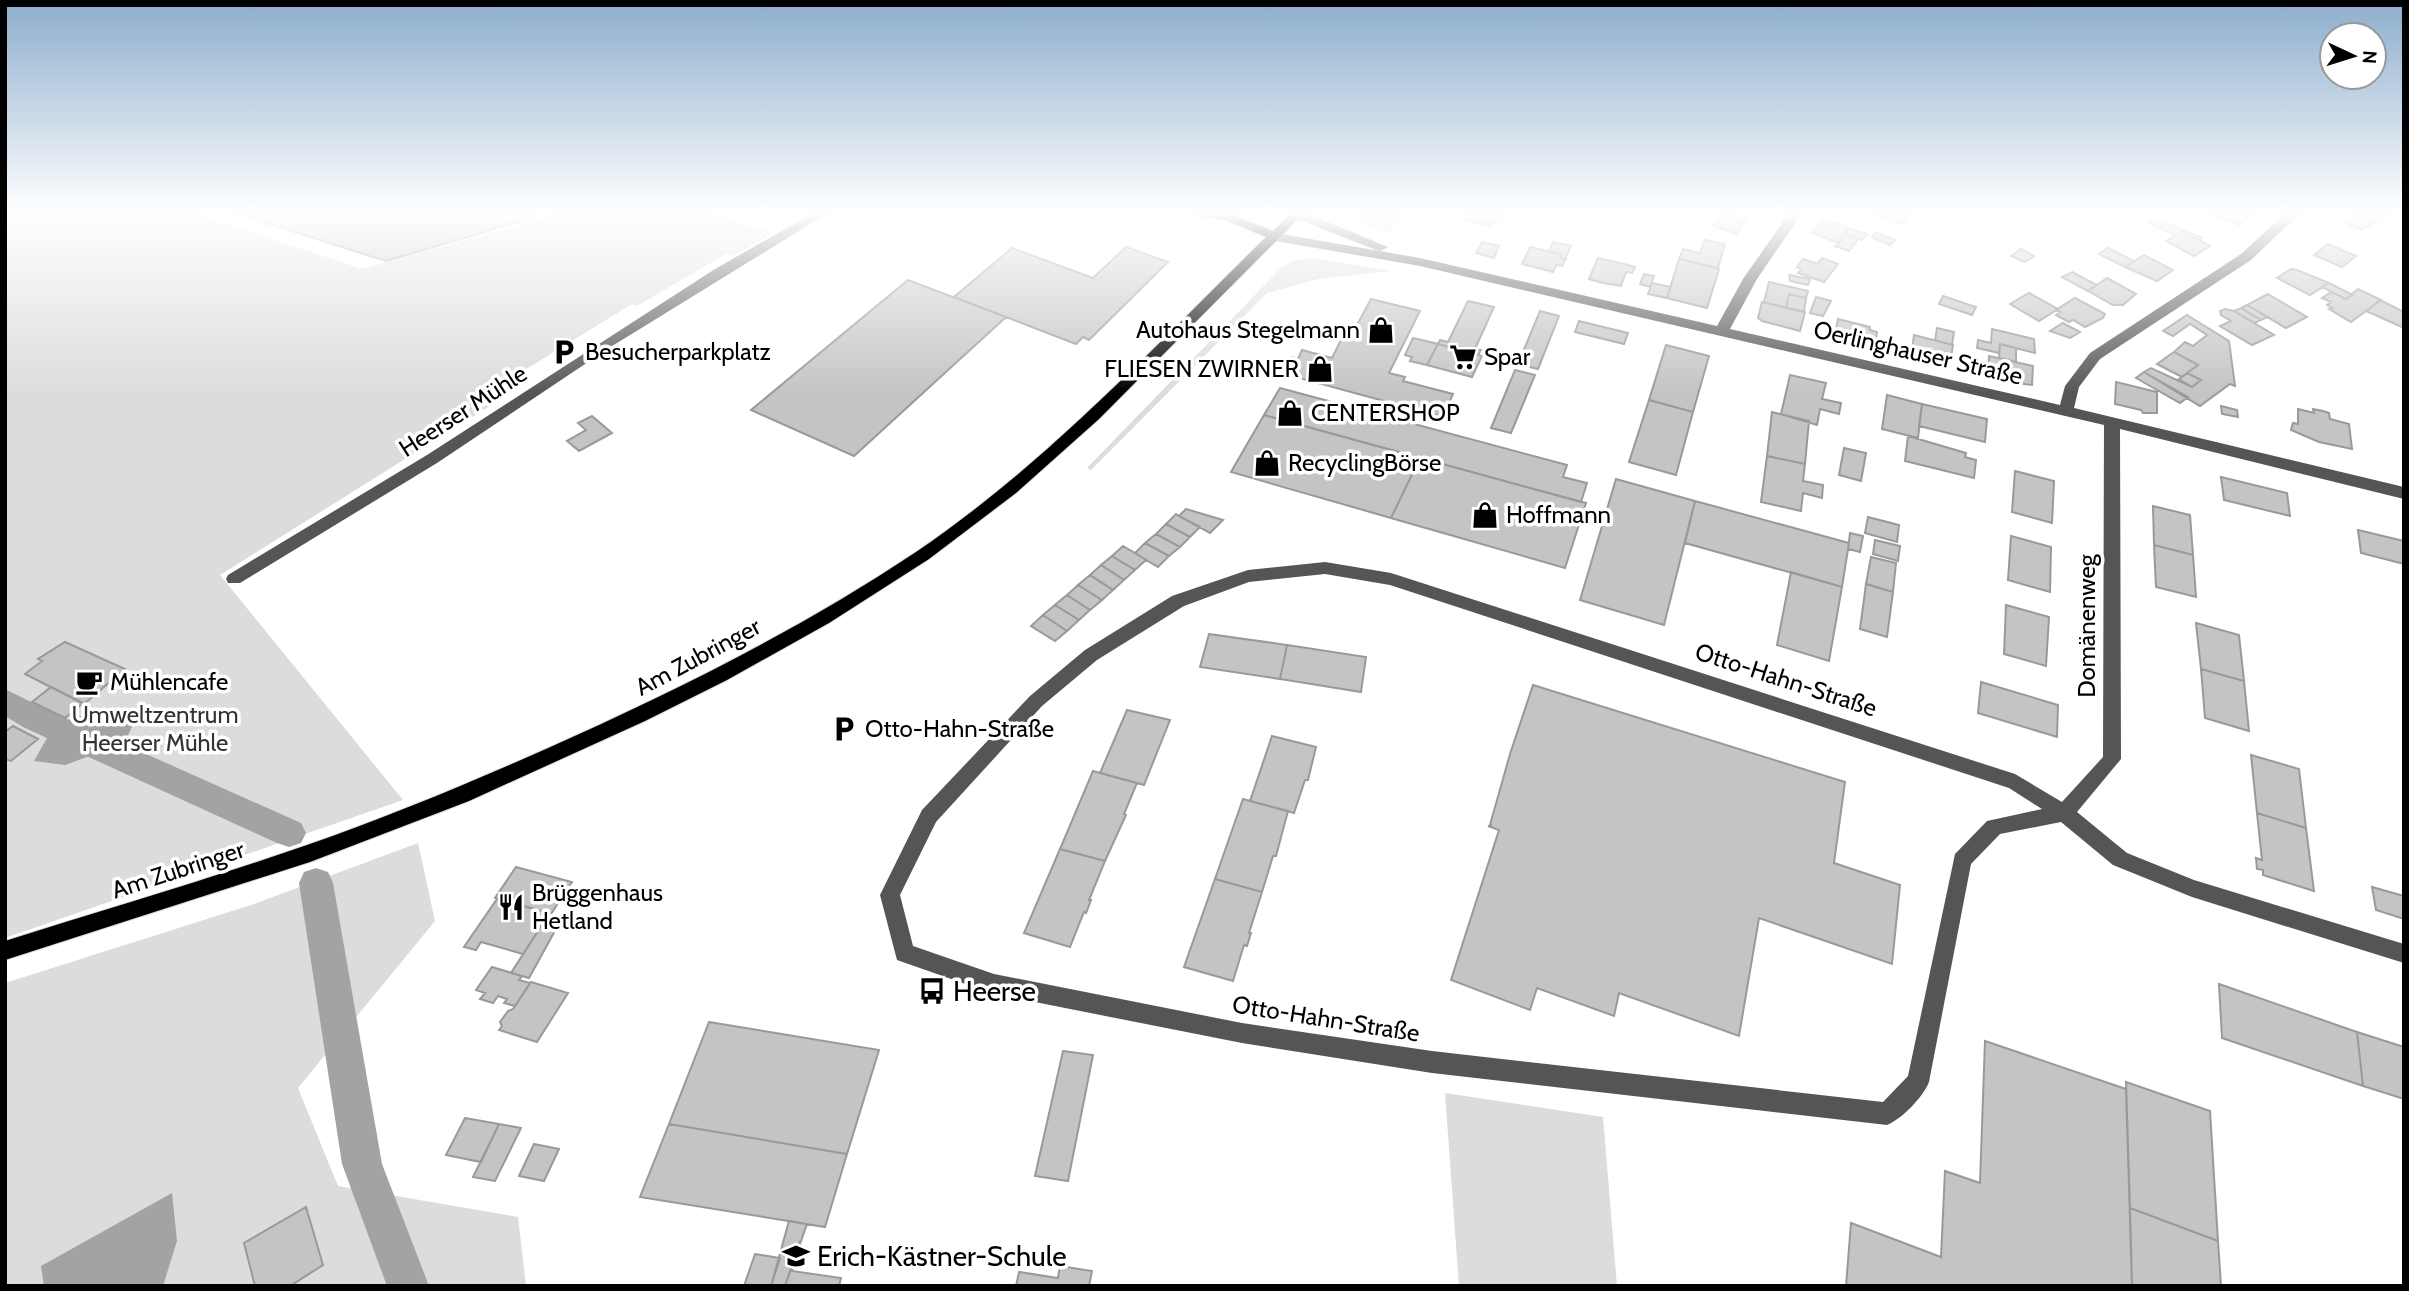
<svg xmlns="http://www.w3.org/2000/svg" width="2409" height="1291" viewBox="0 0 2409 1291" font-family="Cabin,sans-serif">
<style>
.green{fill:#dcdcdc}
.water{fill:#a3a3a3}
.lines{fill:none;stroke-linecap:round;stroke-linejoin:round}
.canal{fill:#a3a3a3;fill-rule:evenodd}
.building{fill:#c4c4c4;stroke:#999;stroke-width:2}
.major-casing{stroke:#dbdbdb;stroke-width:2}
.minor{fill:#555;fill-rule:evenodd}
.major{fill:#000;fill-rule:evenodd}
.labels{text-anchor:middle;stroke-width:7;stroke-linejoin:round;paint-order:stroke}
.poi-label{font-size:24px;fill:#000;stroke:#fff;text-anchor:start}
.street-label{font-size:24px;fill:#000;stroke:#fff}
.park-label{font-size:24px;fill:#333;stroke:#fff}
.near-poi-label{font-size:28px;fill:#000;stroke:#fff;text-anchor:start}
</style>
<rect width="100%" height="100%" fill="#fff"/>
<path class="green" d="M5,213H194L362,269L562,213H704L774,232L734,256L726,254L637,306L632,304L479,398L488,407L220,575L403,800L5,938Z
M1360,213H1402L1389,234L1364,223Z
M1314,258L1391,271L1318,279L1267,293L1091,470L1087,468L1282,267L1295,260Z
M418,843L435,921L298,1088L338,1186L518,1217L526,1286H5V983L251,905Z
M1445,1093L1603,1117L1617,1286H1459Z"/>
<path class="water" d="M35,708L67,724L92,709L137,717L126,739L106,750L65,765L34,761L47,738L17,722Z
M172,1193L177,1241L163,1286H44L41,1266Z"/>
<g class="lines">
<path class="canal" d="M5,689L45,709L301,823L306,833L301,843L289,847L277,843L23,727L5,716Z
M316,868L328,872L333,883L382,1164L429,1286H387L342,1164L299,883L304,872Z"/>
</g>
<path class="building" d="M234,213H538L532,218L386,261Z
M1468,213H1503L1491,226L1465,220Z
M1722,213L1746,220L1737,234L1713,226Z
M1872,213L1894,217L1897,213H1902L1910,216L1903,224Z
M2209,213H2250L2253,215L2239,225Z
M2349,213H2387L2389,214L2362,230L2346,223L2357,217Z
M2157,218L2190,233L2202,238L2199,240L2181,232L2175,235L2149,223Z
M1822,221L1847,226L1845,229L1848,230L1839,243L1812,233Z
M1846,227L1867,234L1862,240L1845,234Z
M1876,232L1895,240L1890,245L1872,237Z
M2181,232L2199,240L2210,246L2194,256L2166,241Z
M1845,234L1858,239L1849,251L1835,246Z
M1705,240L1725,244L1718,268L1679,259L1683,249L1700,253Z
M1482,242L1499,246L1494,258L1476,253Z
M1553,242L1571,246L1565,259L1560,258L1561,254L1549,252Z
M2328,244L2356,256L2342,267L2314,255Z
M1126,247L1168,262L1089,340L1083,337L1076,344L954,297L1012,248L1093,278Z
M1530,247L1561,254L1560,258L1566,259L1562,266L1556,265L1553,272L1522,264Z
M2108,248L2134,261L2125,267L2099,254Z
M2021,249L2034,256L2025,262L2011,256Z
M2144,255L2173,270L2157,281L2125,267Z
M1598,258L1628,265L1635,267L1632,273L1626,272L1621,286L1603,283L1589,279Z
M1822,258L1838,264L1824,282L1798,273L1801,269L1797,267L1803,259L1817,264Z
M1679,259L1719,269L1707,308L1667,298Z
M2291,269L2297,270L2329,283L2310,295L2277,278Z
M2072,272L2097,285L2088,291L2062,277Z
M1644,274L1654,276L1650,287L1640,284Z
M1789,275L1810,279L1808,285L1790,281Z
M2107,278L2136,294L2123,305H2113L2088,291Z
M908,280L1006,317L854,456L751,410Z
M1769,282L1808,291L1806,298L1789,294L1786,308L1764,302Z
M1652,283L1671,287L1667,298L1648,294Z
M2329,283L2353,295L2346,299L2322,287Z
M2358,289L2381,300L2351,322L2329,309L2332,308L2327,305L2331,302L2322,298L2331,292L2346,299Z
M2029,293L2058,309L2039,321L2010,304Z
M1789,294L1806,298L1804,312L1786,308Z
M2268,294L2307,317L2286,328L2247,305Z
M1943,296L1976,307L1972,315L1939,304Z
M1816,297L1831,301L1823,316L1810,313Z
M2075,298L2105,314L2103,318L2085,327L2073,320L2069,322L2056,315L2060,312L2056,310Z
M1371,299L1420,311L1389,373L1405,377L1403,381L1453,394L1443,417L1288,375L1294,365L1288,364L1292,357L1298,359L1302,350L1332,358L1343,336L1350,338Z
M2380,300L2404,312V328L2366,311Z
M1468,301L1494,307L1475,349L1481,350L1478,355L1438,344L1440,340L1448,342Z
M1762,302L1805,312L1800,331L1762,321L1758,318Z
M2247,305L2268,317L2261,320L2241,308Z
M2241,308L2261,320L2254,323L2234,311Z
M2225,309L2234,311L2274,335L2252,345L2220,326L2231,321L2221,315L2220,311Z
M1540,311L1559,316L1538,369L1518,364Z
M2187,315L2229,341L2235,386L2230,384L2200,406L2144,372L2151,368L2192,387L2201,380L2187,373L2198,365L2174,352L2185,342L2193,346L2207,335L2190,324L2173,336L2163,331Z
M1838,319L1870,327V330L1877,332L1876,339L1869,337L1867,345L1834,338Z
M1579,321L1628,333L1624,344L1575,332Z
M2063,323L2080,332L2070,338L2050,331Z
M1937,328L1954,332L1952,345L1935,340Z
M1992,329L2034,339L2035,353L2000,344L1999,353L1977,348L1978,340L1991,343Z
M1914,335L1953,345L1951,358L1944,356L1943,363L1911,356Z
M1413,338L1438,344L1427,365L1410,361L1412,357L1405,355Z
M1438,344L1482,356L1472,377L1427,365Z
M2000,344L2016,348V362L1999,358Z
M1666,345L1709,356L1693,412L1649,400Z
M2174,352L2198,365L2182,377L2157,364Z
M1989,356L2033,366L2032,385L2015,383L1988,375Z
M1515,370L1535,375L1511,433L1491,428Z
M2144,372L2188,397L2180,403L2136,378Z
M2187,373L2201,380L2192,387L2179,379Z
M1790,375L1826,383L1822,399L1841,403L1839,414L1820,409L1817,425L1781,414Z
M2116,382L2157,392V413H2143L2141,410L2115,404Z
M1280,388L1567,465L1563,477L1587,483L1581,502L1264,415Z
M1887,395L1922,404L1918,438L1882,429Z
M1649,400L1693,412L1676,475L1629,462Z
M1922,404L1987,419L1985,442L1919,426Z
M2221,406L2237,410L2238,417L2222,414Z
M2298,409L2314,413L2313,409L2323,411L2329,413L2330,419L2349,424L2352,449L2319,442L2291,430L2293,423L2298,424Z
M1772,412L1809,421L1805,464L1767,456Z
M1264,415L1420,458L1391,518L1231,472Z
M592,416L612,433L579,451L567,441L586,430L578,423Z
M1908,436L1966,453L1965,457L1976,460L1974,478L1905,461Z
M1844,448L1866,453L1861,481L1839,475Z
M1767,456L1805,464L1803,481L1823,485L1822,498L1803,493L1801,511L1761,502Z
M1420,458L1586,503L1565,568L1391,518Z
M2015,471L2054,481L2052,523L2012,512Z
M2221,477L2287,493L2290,516L2224,500Z
M1616,479L1695,501L1664,625L1580,600Z
M1695,501L1849,543L1842,587L1685,543Z
M2153,506L2190,515L2193,555L2154,545Z
M1186,509L1223,520L1210,533L1179,516Z
M1176,514L1179,516L1200,527L1190,537L1166,524Z
M1868,517L1899,525L1897,542L1865,533Z
M1166,524L1190,537L1180,547L1156,534Z
M2358,530L2404,541V564L2361,553Z
M1850,533L1863,536L1860,552L1848,549Z
M1156,534L1180,547L1169,556L1145,543Z
M2011,536L2051,547L2050,592L2008,580Z
M1875,540L1900,546L1898,561L1873,554Z
M1145,543L1169,556L1158,567L1146,560L1135,553Z
M2154,545L2193,555L2196,597L2156,587Z
M1123,546L1135,553L1146,560L1135,570L1112,556Z
M1112,556L1135,570L1124,580L1101,565Z
M1871,557L1896,563L1893,592L1866,584Z
M1101,565L1124,580L1113,590L1090,575Z
M1791,572L1842,587L1829,661L1777,645Z
M1090,575L1113,590L1102,600L1078,585Z
M1866,584L1893,592L1887,637L1860,629Z
M1078,585L1102,600L1090,610L1067,595Z
M1067,595L1090,610L1079,620L1055,605Z
M1055,605L1079,620L1067,631L1043,615Z
M2006,605L2049,617L2046,666L2004,654Z
M1043,615L1067,631L1055,641L1031,626Z
M2196,623L2239,635L2244,681L2201,669Z
M1209,634L1287,645L1280,679L1200,667Z
M65,642L125,669L84,704L25,674L42,661L38,659Z
M1287,645L1366,657L1361,692L1280,679Z
M2201,669L2244,681L2249,731L2205,718Z
M1981,682L2058,705L2057,737L1978,713Z
M1533,685L1845,782L1834,863L1900,885L1892,964L1759,918L1739,1036L1619,993L1614,1016L1537,988L1530,1010L1451,980L1499,830L1488,826H1492L1490,825L1510,754Z
M51,687L83,703L65,718L32,702Z
M1127,710L1170,720L1144,785L1100,773Z
M13,726L38,739L11,761L5,759V732Z
M1272,736L1316,747L1308,780H1305L1294,813L1250,801Z
M2251,755L2299,769L2306,828L2257,813Z
M1093,771L1137,783L1124,814L1126,815L1105,861L1060,849Z
M1243,799L1288,811L1276,856H1273L1262,892L1215,879Z
M2257,813L2306,828L2314,891L2263,875V870L2257,869L2256,858L2262,860Z
M1060,849L1105,861L1089,900H1091L1086,913L1084,912L1070,947L1024,933Z
M516,867L572,882L551,914L495,898Z
M1215,879L1262,892L1249,933H1251L1247,946L1244,945L1233,981L1184,967Z
M2372,887L2404,896V919L2376,910Z
M497,899L550,913L523,954L481,942L476,950L464,947Z
M542,925L556,929L529,978L511,973Z
M492,967L522,976L519,980L530,983L515,1006L504,1003L507,999L498,996L493,1003L480,999L485,993L476,990Z
M531,982L568,993L537,1042L499,1030L502,1026L500,1022L508,1011L513,1009Z
M2219,984L2357,1032L2363,1086L2222,1038Z
M709,1022L879,1050L847,1154L669,1124Z
M2357,1032L2404,1047V1099L2363,1086Z
M1985,1041L2126,1089L2132,1286H1846L1851,1223L1941,1257L1945,1171L1980,1183Z
M1063,1051L1093,1055L1068,1181L1035,1176Z
M2126,1082L2210,1111L2218,1241L2130,1208Z
M465,1118L499,1124L481,1162L446,1155Z
M499,1124L521,1128L495,1181L473,1177Z
M669,1124L847,1154L825,1227L640,1197Z
M534,1144L559,1149L544,1181L519,1176Z
M306,1207L323,1265L290,1286H255L244,1243Z
M2130,1208L2218,1241L2221,1286H2132Z
M789,1221L807,1224L785,1286H771Z
M800,1241L792,1271L841,1278L839,1286H785Z
M755,1254L780,1258L771,1286H744Z
M1060,1266L1092,1271L1089,1286H1016L1019,1272L1058,1278Z"/>
<g class="lines">
<defs>
<path id="major" d="M1197,213H1228L1273,231L1291,213H1304L1099,419L1016,493L929,559L829,623L727,680L645,721L469,801L310,862L5,960V941C106,909 207,880 307,845C388,817 467,784 546,749C674,692 799,630 916,552C1046,464 1154,347 1266,237L1225,220L1198,216Z"/>
</defs>
<use href="#major" class="major-casing"/>
<path class="minor" d="M813,213H828L609,348L437,463L240,583H228L226,579L228,575L427,455L715,269Z
M1291,213H1306L1388,247L1381,251L1376,250L1292,217Z
M1789,213H1802L1757,279L1730,329L2060,405L2065,386L2090,353L2241,254L2286,213H2300L2251,260L2100,359L2079,387L2074,408L2404,487V499L2120,429L2121,759L2077,812L2127,853L2194,880L2404,944V963L2192,897L2113,865L2061,822L2000,834L1971,864L1929,1082C1923,1097 1902,1119 1887,1125L1432,1073L1242,1043L994,994L897,960L880,895L922,810L1030,696L1085,650L1172,596L1248,570L1325,562L1391,573L2015,774L2062,802L2103,757L2104,425L1420,266L1276,241L1269,237L1276,233L1420,258L1717,326L1743,279ZM1325,574L1390,585L2009,788L2042,809L1987,821L1955,854L1908,1076L1883,1102L1432,1051L1242,1023L994,974L913,946L900,895L936,822L1042,706L1097,660L1184,606L1249,582Z"/>
<use href="#major" class="major"/>
</g>
<linearGradient id="sky" x2="0" y2="1"><stop stop-color="#8cadcc"/><stop offset="0.54" stop-color="#fff"/><stop offset="1" stop-color="#fff" stop-opacity="0"/></linearGradient>
<rect width="2409" height="394" fill="url(#sky)"/>
<defs>
<symbol id="shop-bare" viewBox="-9 -9 18 18"><path d="M-5-2.5h2.3a2.7 3.5 0 0 1 5.4 0H5L5.5 6h-11ZM-1.5-2.5h3a1.5 2.3 0 0 0-3 0Z" fill="#000" stroke="#fff" stroke-width="2.5" paint-order="stroke"/></symbol>
<symbol id="parking-bare" viewBox="-9 -9 18 18"><path d="M-3.5-5.5H1a3.5 3.5 0 0 1 0 7H-1V5.5H-3.5ZM-1-3.4V-.6H.8a1.4 1.4 0 0 0 0-2.8Z" fill="#000" stroke="#fff" stroke-width="2.5" paint-order="stroke"/></symbol>
<symbol id="supermarket-bare" viewBox="-9 -9 18 18"><path d="M-6-5.5h2.5l.6 2H6L4.5 2H-2.5L-4.4-4H-6ZM-1.5 3.2a1.3 1.3 0 1 0 .1 0ZM3 3.2a1.3 1.3 0 1 0 .1 0Z" fill="#000" stroke="#fff" stroke-width="2.5" paint-order="stroke"/></symbol>
<symbol id="cafe-bare" viewBox="-9 -9 18 18"><path d="M-5.5-4.5H6V0H3Q3 3.5 0 3.5H-2.5Q-5.5 3.5-5.5 0ZM3-3.2v2h1.7v-2ZM-6 4.5H4V6H-6Z" fill="#000" stroke="#fff" stroke-width="2.5" paint-order="stroke"/></symbol>
<symbol id="restaurant-bare" viewBox="-9 -9 18 18"><path d="M-5-6h1v4h1v-4h1v4h1v-4h1v5L-1.5 .5V6h-2V.5L-5-1ZM5-6V6H3V1.5H1.5Q1.5-4 5-6Z" fill="#000" stroke="#fff" stroke-width="2.5" paint-order="stroke"/></symbol>
<symbol id="bus-bare" viewBox="-9 -9 18 18"><path d="M-5-6H5V4H4V6H2V4H-2V6H-4V4H-5ZM-3.5-4V0h7V-4ZM-3.5 1.2v1.5H-2V1.2ZM2 1.2v1.5H3.5V1.2Z" fill="#000" stroke="#fff" stroke-width="2.5" paint-order="stroke"/></symbol>
<symbol id="school-bare" viewBox="-9 -9 18 18"><path d="M0-5L7-2L0 1L-7-2ZM-4 1L0 2.5L4 1V4Q0 6-4 4Z" fill="#000" stroke="#fff" stroke-width="2.5" paint-order="stroke"/></symbol>
</defs>
<g fill-rule="evenodd">
<use href="#shop-bare" x="1362" y="311" width="38" height="38"/>
<use href="#parking-bare" x="545" y="333" width="38" height="38"/>
<use href="#supermarket-bare" x="1444" y="338" width="38" height="38"/>
<use href="#shop-bare" x="1301" y="350" width="38" height="38"/>
<use href="#shop-bare" x="1271" y="394" width="38" height="38"/>
<use href="#shop-bare" x="1248" y="444" width="38" height="38"/>
<use href="#shop-bare" x="1466" y="496" width="38" height="38"/>
<use href="#cafe-bare" x="70" y="663" width="38" height="38"/>
<use href="#parking-bare" x="825" y="710" width="38" height="38"/>
<use href="#restaurant-bare" x="492" y="888" width="38" height="38"/>
<use href="#bus-bare" x="913" y="972" width="38" height="38"/>
<use href="#school-bare" x="777" y="1237" width="38" height="38"/>
</g>
<g class="labels">
<g class="poi-label">
<text x="1360" y="338" text-anchor="end">Autohaus Stegelmann</text>
<text x="585" y="360">Besucherparkplatz</text>
<text x="1484" y="365">Spar</text>
<text x="1299" y="377" text-anchor="end">FLIESEN ZWIRNER</text>
<text x="1311" y="421">CENTERSHOP</text>
<text x="1288" y="471">RecyclingBörse</text>
<text x="1506" y="523">Hoffmann</text>
<text x="110" y="690">Mühlencafe</text>
<text x="865" y="737">Otto-Hahn-Straße</text>
<text x="532" y="901">Brüggenhaus<tspan x="532" dy="28">Hetland</tspan></text>
</g>
<g class="street-label">
<text transform="translate(1918 353) rotate(13)" y="8">Oerlinghauser Straße</text>
<text transform="translate(463 411) rotate(-33)" y="8">Heerser Mühle</text>
<text transform="translate(2087 626) rotate(-90)" y="8">Domänenweg</text>
<text transform="translate(698 657) rotate(-28)" y="8">Am Zubringer</text>
<text transform="translate(1786 680) rotate(18)" y="8">Otto-Hahn-Straße</text>
<text transform="translate(178 870) rotate(-18)" y="8">Am Zubringer</text>
<text transform="translate(1326 1019) rotate(9)" y="8">Otto-Hahn-Straße</text>
</g>
<g class="park-label">
<text x="155" y="723">Umweltzentrum<tspan x="155" dy="28">Heerser Mühle</tspan></text>
</g>
<g class="near-poi-label">
<text x="953" y="1001">Heerse</text>
<text x="817" y="1266">Erich-Kästner-Schule</text>
</g>
</g>
<rect width="2409" height="1291" fill="none" stroke="#000000" stroke-width="14"/>
<g transform="translate(2353 56) rotate(94)"><circle r="33" fill="#ffffff" stroke="#999999" stroke-width="2"/>
<path d="M0-5L12 26L0 18L-12 26Z" fill="#000000"/>
<text y="-10" font-size="19" font-weight="bold" text-anchor="middle" fill="#000000">N</text>
</g>
</svg>
